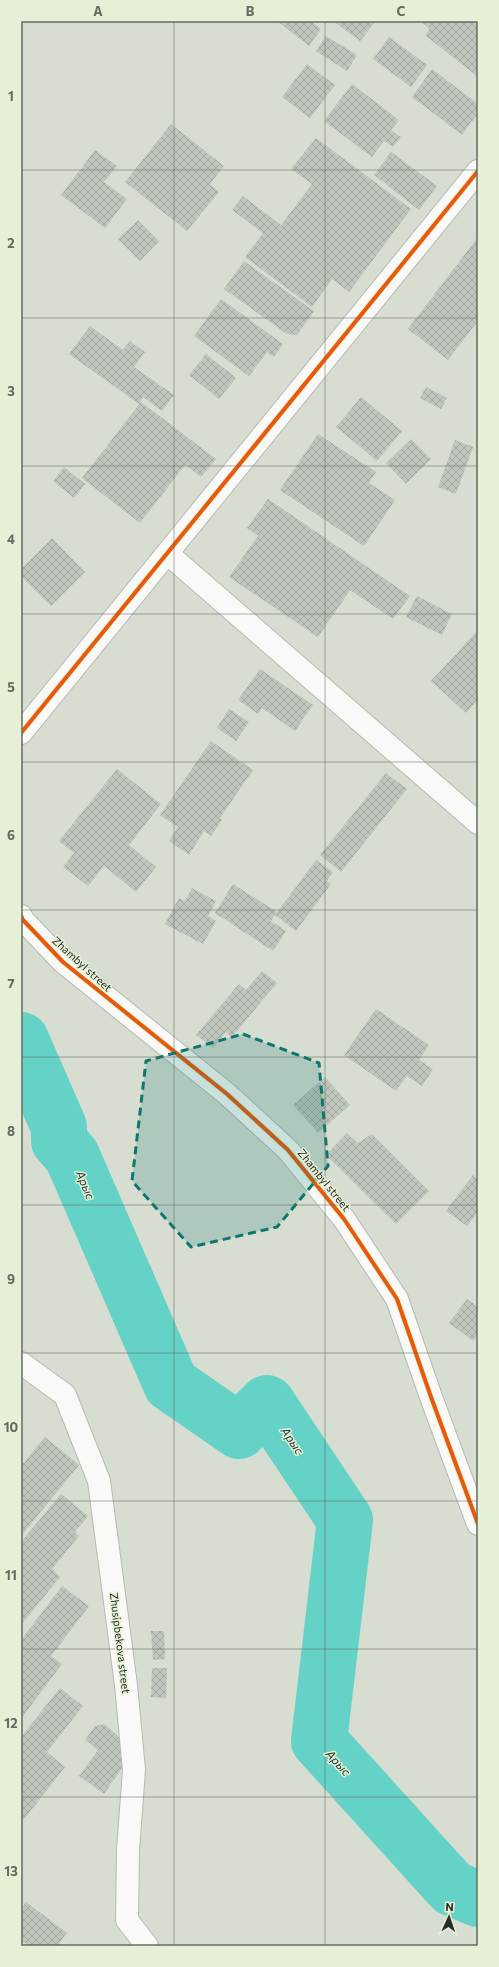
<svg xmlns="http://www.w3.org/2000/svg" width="499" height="1967" viewBox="0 0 499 1967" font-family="Commissioner,sans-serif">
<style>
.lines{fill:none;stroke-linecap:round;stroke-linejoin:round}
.river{stroke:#65d2c7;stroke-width:56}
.building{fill:url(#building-cross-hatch)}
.minor-casing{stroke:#b6bab0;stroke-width:24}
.minor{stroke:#f9faf8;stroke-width:22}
.cycleway-casing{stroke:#e5f0d7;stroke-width:6}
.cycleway{stroke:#e8590c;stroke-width:4}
.marked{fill:#0f766e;fill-opacity:0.2;stroke:#0f766e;stroke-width:3;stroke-dasharray:8 5;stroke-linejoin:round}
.grid{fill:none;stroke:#666b61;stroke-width:1;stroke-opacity:0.55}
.labels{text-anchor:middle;stroke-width:3;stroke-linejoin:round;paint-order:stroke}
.street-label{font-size:11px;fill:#292d24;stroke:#e5f0d7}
.water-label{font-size:12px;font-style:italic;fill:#162e2c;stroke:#e5f0d7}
.neatline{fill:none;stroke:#666b61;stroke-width:1.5}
.grid-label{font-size:13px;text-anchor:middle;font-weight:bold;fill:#666b61}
</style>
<defs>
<pattern id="building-cross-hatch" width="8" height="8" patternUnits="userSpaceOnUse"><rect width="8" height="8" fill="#bec6bd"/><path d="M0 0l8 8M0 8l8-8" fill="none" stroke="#a3aaa2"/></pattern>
</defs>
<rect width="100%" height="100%" fill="#d7ddd1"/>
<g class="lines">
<path class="river" d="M21,1040L59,1127V1141L72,1156L171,1384L239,1431L267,1403L345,1520L319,1741L452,1888L478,1899"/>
</g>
<path class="building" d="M277,21H311L321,29L309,46Z
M333,21H374L375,22L360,41Z
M420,21H478V77L426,36L429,28Z
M326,36L357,55L347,71L316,51Z
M389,37L427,65L411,87L373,59Z
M307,64L335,85L310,118L282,97Z
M432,69L478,104V113L462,135L412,97Z
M352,84L399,120L391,130L401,137L393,147L384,141L372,157L324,121Z
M171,124L224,166L210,184L219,192L187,231L125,182Z
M316,138L411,209L349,292L332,279L312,307L245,257L263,233L232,210L243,196L281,225L312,184L291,169Z
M95,150L117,166L104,182L127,199L105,228L61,195Z
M391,152L437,186L419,210L374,175Z
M138,220L159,241L140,261L118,239Z
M478,237V321L448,360L408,329Z
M244,261L314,311L297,335L287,334L224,289Z
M221,299L283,344L274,357L267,352L249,376L194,336Z
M90,326L123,350L130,341L145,352L134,367L174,395L162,411L143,397L139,404L69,354Z
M206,354L236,378L219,399L189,375Z
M426,387L447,398L441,409L420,398Z
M361,397L402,431L377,461L336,427Z
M141,402L216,459L201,477L185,465L140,523L82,478Z
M318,434L376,472L369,483L395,500L364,546L280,490Z
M411,439L431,459L406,484L386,463Z
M455,440L473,447L456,494L438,487Z
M64,467L85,484L74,498L53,481Z
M268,499L410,596L393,619L350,590L318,637L229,577L258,536L247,528Z
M52,538L85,572L51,606L21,576V569Z
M417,596L452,614L442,635L406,617Z
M478,630V700L466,713L431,681Z
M260,669L313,705L295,731L262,708L258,714L238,700Z
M229,709L249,722L236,741L217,728Z
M211,741L253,770L220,818L222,820L211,836L204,831L189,855L169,841L178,827L160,815Z
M117,769L161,804L129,845L156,867L136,892L104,866L88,886L63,867L74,853L59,841Z
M386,773L407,789L341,872L320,855Z
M316,860L333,872L327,881L331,884L296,931L275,915Z
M233,884L277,912L271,921L286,931L273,951L215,913Z
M192,888L216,901L208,916L216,921L203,944L165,924L179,898L185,901Z
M262,971L277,983L232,1037L226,1032L213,1048L196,1035L239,984L246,990Z
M376,1009L429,1045L419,1060L433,1069L422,1086L407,1076L396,1091L344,1055Z
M325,1077L350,1105L318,1133L293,1105Z
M347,1133L358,1143L372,1134L429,1191L396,1224L326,1155Z
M473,1175L478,1179V1212L467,1226L446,1211Z
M467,1299L478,1307V1334L473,1341L449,1323Z
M45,1437L79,1465L21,1536V1466Z
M61,1494L88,1516L75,1532L79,1536L52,1569L60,1577L21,1625V1542Z
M62,1586L89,1606L51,1656L62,1664L21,1719V1640Z
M151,1631H164L165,1659L153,1660Z
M152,1668H167L166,1698L151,1697Z
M60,1688L83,1706L47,1752L65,1767L21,1823V1737Z
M104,1724L124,1741V1765L104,1794L79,1776L98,1750L85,1740L95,1726Z
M26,1902L67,1933L57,1946H28L21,1940V1909Z"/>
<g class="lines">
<defs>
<path id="minor" d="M168,554L478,823
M21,733L478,171
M21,916L23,920L63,962L227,1094L288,1150L344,1219L397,1299L431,1397L478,1524
M21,1363L65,1395L99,1481L126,1685L134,1770L128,1850L127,1920L147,1946"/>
</defs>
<use href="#minor" class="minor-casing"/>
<use href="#minor" class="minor"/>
<defs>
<path id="cycleway" d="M21,733L478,171
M21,916L23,920L63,962L227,1094L288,1150L344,1219L397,1299L431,1397L478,1524"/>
</defs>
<use href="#cycleway" class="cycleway-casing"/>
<use href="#cycleway" class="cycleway"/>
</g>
<path class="marked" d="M243,1034L319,1063L328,1166L277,1227L191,1247L132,1181L146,1061Z"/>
<path class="grid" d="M174,21V1946M325,21V1946M21,170H478M21,318H478M21,466H478M21,614H478M21,762H478M21,910H478M21,1057H478M21,1205H478M21,1353H478M21,1501H478M21,1649H478M21,1797H478"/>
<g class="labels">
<g class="street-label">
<text transform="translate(82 964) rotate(42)" y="4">Zhambyl street</text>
<text transform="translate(324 1180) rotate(51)" y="4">Zhambyl street</text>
<text transform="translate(120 1643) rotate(83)" y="4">Zhusipbekova street</text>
</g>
<g class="water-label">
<text transform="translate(85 1185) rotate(67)" y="4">Арыс</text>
<text transform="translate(292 1441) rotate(56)" y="4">Арыс</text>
<text transform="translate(338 1763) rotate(48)" y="4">Арыс</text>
</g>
</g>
<rect width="499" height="1967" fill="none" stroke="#e5f0d7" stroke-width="44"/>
<g transform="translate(449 1917) rotate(3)" stroke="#e5f0d7" stroke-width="3" paint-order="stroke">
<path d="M0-3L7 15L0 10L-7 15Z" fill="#292d24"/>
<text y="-6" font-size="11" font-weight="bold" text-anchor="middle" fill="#292d24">N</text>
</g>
<rect x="22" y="22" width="455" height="1923" class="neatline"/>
<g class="grid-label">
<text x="98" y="16">A</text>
<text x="250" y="16">B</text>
<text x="401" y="16">C</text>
<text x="11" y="101">1</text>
<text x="11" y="248">2</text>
<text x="11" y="396">3</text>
<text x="11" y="544">4</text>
<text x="11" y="692">5</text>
<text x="11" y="840">6</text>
<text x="11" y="988">7</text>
<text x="11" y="1136">8</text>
<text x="11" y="1284">9</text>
<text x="11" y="1432">10</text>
<text x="11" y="1580">11</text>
<text x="11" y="1728">12</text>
<text x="11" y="1876">13</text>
</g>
</svg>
